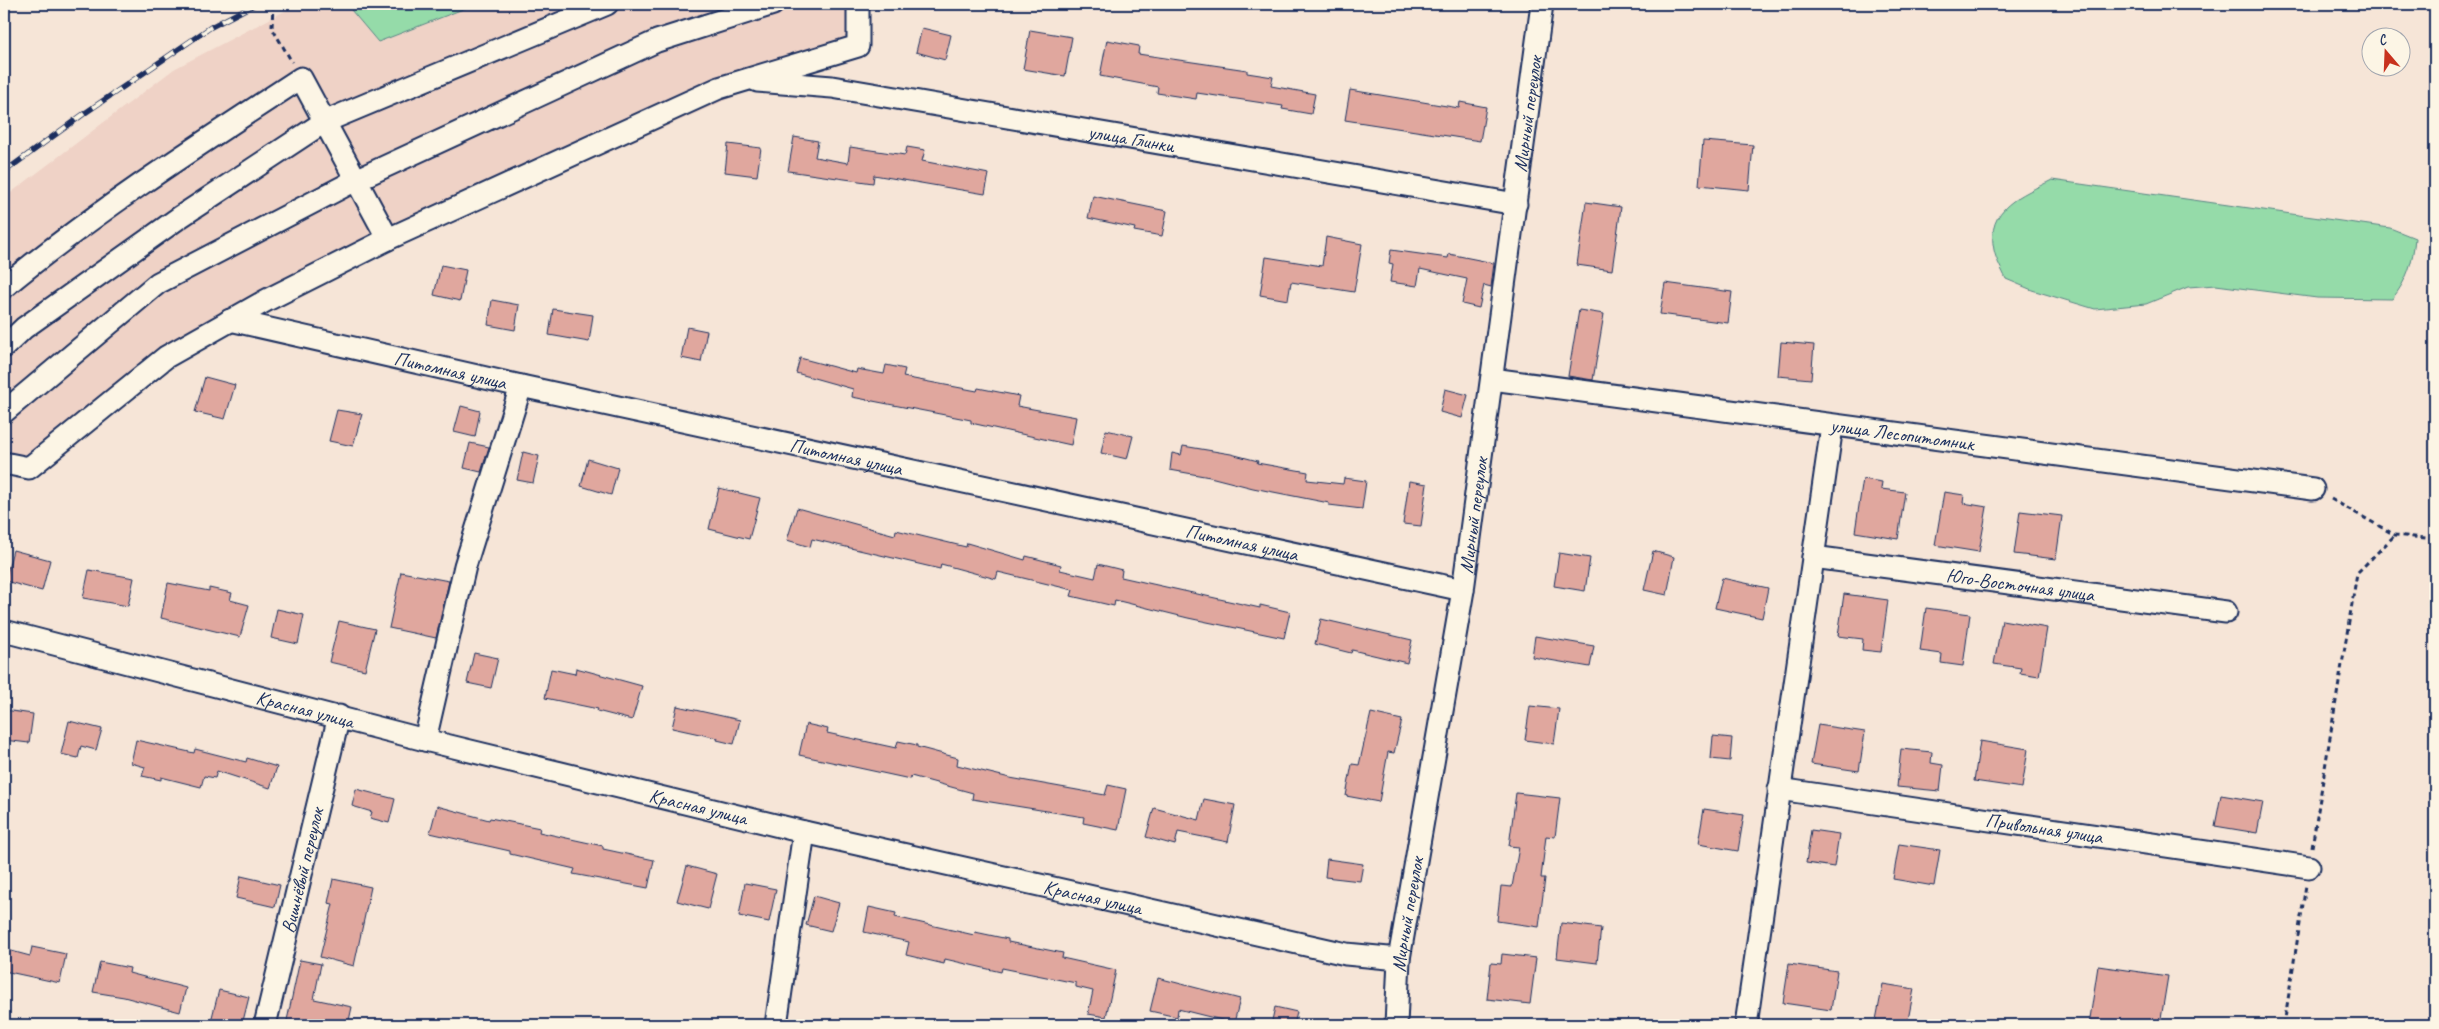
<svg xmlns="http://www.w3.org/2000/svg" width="2439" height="1029" viewBox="0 0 2439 1029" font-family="Caveat,sans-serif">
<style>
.built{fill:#efd2c6}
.green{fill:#95dba9;stroke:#588584}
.building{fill:#e0a79e;stroke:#1b2f5e}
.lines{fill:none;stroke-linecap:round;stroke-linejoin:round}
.minor-casing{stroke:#1b2f5e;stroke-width:25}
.path{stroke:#1b2f5e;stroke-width:3;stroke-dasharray:5 4;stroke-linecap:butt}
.minor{stroke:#fcf5e5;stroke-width:21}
.rail-casing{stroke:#1b2f5e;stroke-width:5.5}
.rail{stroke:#fcf5e5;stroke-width:4;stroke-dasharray:11;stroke-linecap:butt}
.labels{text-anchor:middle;stroke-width:5;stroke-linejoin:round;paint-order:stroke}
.street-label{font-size:20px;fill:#1b2f5e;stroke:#fcf5e5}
</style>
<rect width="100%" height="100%" fill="#f6e5d7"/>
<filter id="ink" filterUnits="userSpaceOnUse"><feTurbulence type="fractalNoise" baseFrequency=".02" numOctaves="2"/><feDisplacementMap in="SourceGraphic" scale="10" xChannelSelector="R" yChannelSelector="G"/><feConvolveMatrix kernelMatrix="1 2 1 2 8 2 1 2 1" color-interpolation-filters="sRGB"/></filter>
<g filter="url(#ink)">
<path class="built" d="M298,4H346L378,42L476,4H867L863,57L761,84L363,262L151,376L31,479L4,476V198L174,69Z"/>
<path class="green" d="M346,4H476L378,42Z
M2052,180L2390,228L2415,238C2413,261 2407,281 2392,299L2317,298L2216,285L2188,287L2146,304L2095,309L2032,290L2006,279C2002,270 1996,260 1994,250C1985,208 2022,195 2052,180Z"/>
<path class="building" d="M922,28L951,35L945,60L916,52Z
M1030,30L1072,37L1065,76L1023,69Z
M1107,40L1139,46L1138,54L1247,70V73L1273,77L1271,86L1315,94L1311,114L1282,109L1283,106L1197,93L1196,99L1157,93L1158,87L1100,76Z
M1350,90L1459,108L1460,102L1486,107L1480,141L1345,120Z
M794,137L818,141L815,157L848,163L850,147L905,155L907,147L925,150L922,161L989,174L985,194L874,175L873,183L788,171Z
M1703,141L1753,145L1749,190L1699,185Z
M728,144L761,148L757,176L725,172Z
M1093,196L1167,211L1162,236L1134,231L1135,228L1088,218Z
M1586,202L1621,207L1612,270L1577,265Z
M1326,237L1362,244L1354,292L1291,282L1288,300L1260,295L1266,257L1322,266Z
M1391,250L1448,258L1449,254L1494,263L1491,287L1484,285L1479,308L1462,304L1467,279L1420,269L1417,286L1390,282L1393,264L1389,263Z
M441,265L466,270L460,301L434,295Z
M1665,283L1732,292L1728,323L1660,314Z
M492,300L519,305L515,330L488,325Z
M553,309L593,315L589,342L549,335Z
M1579,310L1604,314L1593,380L1568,376Z
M687,327L707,331L701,362L681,358Z
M1781,342L1814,345L1811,379L1778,376Z
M800,358L856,373L857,369L884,374L886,365L905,369L903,377L977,391L978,388L1019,396L1017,406L1076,417L1071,445L971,423V420L852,397L853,389L796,373Z
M205,377L235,385L225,419L195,412Z
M1445,389L1468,395L1462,418L1440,412Z
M461,406L480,411L475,437L454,432Z
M337,410L362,414L353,446L329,441Z
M1106,430L1133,436L1127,459L1101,453Z
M470,443L489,447L481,472L464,468Z
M1183,446L1231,454L1258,461L1257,463L1308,472L1307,480L1343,484L1344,478L1366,481L1362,509L1329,505V503L1253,488L1210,477L1170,470L1172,453L1181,455Z
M523,452L539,456L533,483L517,480Z
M588,459L618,468L611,495L581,486Z
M1863,479L1882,482L1881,489L1905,492L1898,539L1855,532Z
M1409,481L1427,484L1421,526L1403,524Z
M719,488L760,498L749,539L709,529Z
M1944,492L1964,495L1963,503L1987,507L1979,552L1935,545Z
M797,508L895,535L896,530L966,547L967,543L1025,560L1026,556L1061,565L1060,570L1095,578L1098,564L1122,570L1121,577L1260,608V605L1290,612L1284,638L1188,618L1115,600L1114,606L1071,596L1073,590L998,572L996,579L941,564L940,569L812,539L810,547L787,540Z
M2020,511L2062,516L2056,559L2014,554Z
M13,550L50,560L42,591L5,581Z
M1653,551L1674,557L1667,595L1644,590Z
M1559,553L1590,558L1585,591L1554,586Z
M89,570L134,578L128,606L83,598Z
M401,572L449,581L436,638L389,628Z
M1722,578L1768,588L1762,618L1715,608Z
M168,583L209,591V588L232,593L230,600L249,605L240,637L161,618Z
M1844,594L1888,600L1881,652L1862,650L1863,639L1838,636Z
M1926,608L1970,614L1963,666L1941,663L1942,654L1920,651Z
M277,609L304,615L298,644L271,638Z
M1321,619L1412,640L1407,663L1352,650L1351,653L1315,644Z
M2002,620L2047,628L2039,676L2020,673L2021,668L1994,664Z
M339,621L375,629L365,670L329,662Z
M1535,636L1594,646L1590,667L1532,657Z
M474,653L498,658L491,688L467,683Z
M576,668L642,686L632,720L597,711L598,709L545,698L551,669L575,674Z
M677,706L740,720L734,744L717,740L718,738L672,728Z
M1530,706L1559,709L1554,744L1525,740Z
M4,710L33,714L29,743L4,740Z
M1371,713L1402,720L1394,753L1388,752L1379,802L1346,796L1352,764L1359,765Z
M69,721L102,729L96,750L81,746L78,758L61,754Z
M806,724L828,729L827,733L896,748L898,741L917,745V747L958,758L957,765L1010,778L1105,795L1108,785L1126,789L1118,830L1083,823L1084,817L972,799L973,793L911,776L910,779L799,755Z
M1818,725L1865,732L1859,771L1811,764Z
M1713,736L1732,738L1730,761L1711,759Z
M136,740L194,753L195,749L246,762L247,758L277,767L270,788L217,771L215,778L204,776L201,787L161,777V780L142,776L145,767L131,763Z
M1980,741L2028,749L2022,788L1974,781Z
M1901,749L1932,752L1931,763L1943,765L1940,791L1897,787Z
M356,789L395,799L389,823L370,818L372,812L352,806Z
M1516,793L1560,798L1555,837L1546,836L1541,878H1545L1539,927L1497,921L1501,886L1512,887L1519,847L1509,846Z
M2221,795L2263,802L2257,833L2215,826Z
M1204,799L1235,805L1228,842L1178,832L1175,845L1146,837L1154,808L1199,820Z
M437,806L489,820L490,818L540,828L539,832L603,846V849L654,860L648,888L573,874L575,869L510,854V851L430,833Z
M1704,809L1744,815L1738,851L1698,844Z
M1811,830L1839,834L1834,867L1806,863Z
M1899,844L1940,850L1934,886L1893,879Z
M1327,859L1363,864L1360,881L1325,877Z
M687,866L717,874L708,909L677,901Z
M241,876L280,885L275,907L236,898Z
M333,879L371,887L354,966L320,957L333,904L328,903Z
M745,883L776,889L769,922L739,916Z
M814,896L839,903L831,931L806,925Z
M869,907L896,913L895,917L974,935L975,932L1008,939V942L1063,953L1062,958L1116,970L1106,1017L1088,1014L1093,991L1076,987V983L1002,968L1001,972L945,959L944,964L906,955L909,942L864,932Z
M1561,923L1601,928L1597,963L1557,958Z
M32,947L66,954L60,983L4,971V949L30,956Z
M1502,954L1536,958L1530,1004L1487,999L1491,963L1501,964Z
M300,960L321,964L314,999L352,1007L348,1025H286Z
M100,962L130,968L129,973L186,988L180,1012L124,997L93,992Z
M1789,964L1837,971L1831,1010L1783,1003Z
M2098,966L2168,976L2160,1025H2089Z
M1158,978L1240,999L1234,1023L1178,1009L1177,1017L1150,1011Z
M1883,984L1914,989L1907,1025H1875Z
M219,990L249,997L242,1025H210Z
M1275,1007L1297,1012L1294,1025H1271Z"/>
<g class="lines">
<defs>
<g id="minor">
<path id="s1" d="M757,81L832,87L1516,204"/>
<path d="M4,287C97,210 200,144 301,78L388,239"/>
<path id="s2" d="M230,320L521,386L1463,590"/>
<path d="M4,347L24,328L180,217L324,122L607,4"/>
<path id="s3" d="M1492,379L2313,489"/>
<path d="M4,412L158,283L356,180L657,41L773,4"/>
<path d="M4,463L29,468L166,357L267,300L388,239L719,88L858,46V4"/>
<path id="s4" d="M1813,557L2226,612"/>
<path id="s5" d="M4,631L425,740L804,832L1346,954L1399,959"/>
<path d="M425,740L465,566L521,386"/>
<path id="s6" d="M1779,789L2309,867"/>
<path id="s7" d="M265,1025L339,716"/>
<path d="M776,1025L804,832"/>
<path id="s8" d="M1396,1025L1399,959L1463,590L1542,4"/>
<path d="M1746,1025L1832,426"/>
</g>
</defs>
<use href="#minor" class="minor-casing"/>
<path class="path" d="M273,4L272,28L292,62
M2331,499L2395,535L2435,539
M2312,847L2357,573L2395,535
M2284,1025L2306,885"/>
<use href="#minor" class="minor"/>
<defs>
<path id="rail" d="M4,172L85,113L211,27L255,4"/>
</defs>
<use href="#rail" class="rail-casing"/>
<use href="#rail" class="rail"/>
</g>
</g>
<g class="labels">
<g class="street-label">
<text dy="7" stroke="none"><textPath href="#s8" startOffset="921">Мирный переулок</textPath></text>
<text dy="7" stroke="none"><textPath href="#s1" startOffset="379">улица Глинки</textPath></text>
<text dy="7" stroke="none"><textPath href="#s2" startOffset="226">Питомная улица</textPath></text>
<text dy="7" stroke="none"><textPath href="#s3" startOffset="414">улица Лесопитомник</textPath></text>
<text dy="7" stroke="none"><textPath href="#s2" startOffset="631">Питомная улица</textPath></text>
<text dy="7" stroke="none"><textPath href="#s8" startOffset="516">Мирный переулок</textPath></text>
<text dy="7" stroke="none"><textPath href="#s2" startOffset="1036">Питомная улица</textPath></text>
<text dy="7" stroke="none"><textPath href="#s4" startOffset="209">Юго-Восточная улица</textPath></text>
<text dy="7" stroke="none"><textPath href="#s5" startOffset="311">Красная улица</textPath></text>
<text dy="7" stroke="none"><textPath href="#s5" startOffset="716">Красная улица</textPath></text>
<text dy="7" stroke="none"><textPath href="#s6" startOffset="268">Привольная улица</textPath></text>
<text dy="7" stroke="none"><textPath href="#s7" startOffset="159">Вишнёвый переулок</textPath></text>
<text dy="7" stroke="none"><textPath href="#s5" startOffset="1121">Красная улица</textPath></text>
<text dy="7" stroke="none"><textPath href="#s8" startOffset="111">Мирный переулок</textPath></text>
</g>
</g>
<rect width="2439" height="1029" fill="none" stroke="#fcf5e5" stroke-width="20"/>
<rect x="10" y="10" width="2419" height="1009" fill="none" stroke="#1b2f5e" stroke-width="2" filter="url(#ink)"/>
<g transform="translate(2386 52) rotate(341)"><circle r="24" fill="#fcf5e5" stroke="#a2a6af"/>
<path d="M0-4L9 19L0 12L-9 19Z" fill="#c8321e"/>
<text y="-8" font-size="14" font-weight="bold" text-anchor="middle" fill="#1b2f5e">С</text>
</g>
</svg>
